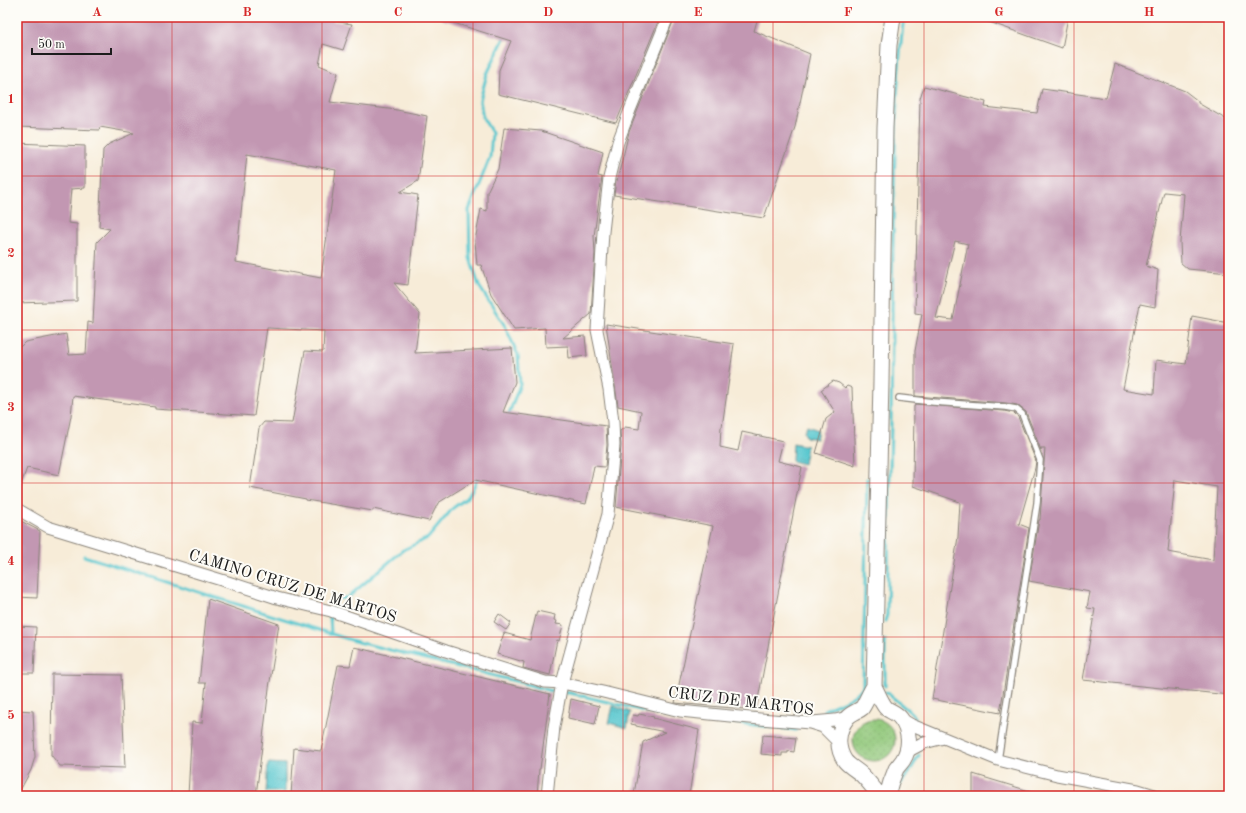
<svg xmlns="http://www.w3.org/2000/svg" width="1246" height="813" viewBox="0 0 1246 813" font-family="'Old Standard TT',serif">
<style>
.garden{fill:url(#garden-dots);stroke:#56724b}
.water{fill:url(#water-ripples);stroke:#3a7276}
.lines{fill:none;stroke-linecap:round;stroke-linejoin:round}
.stream{stroke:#59c7cf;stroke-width:3}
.building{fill:#c297b2;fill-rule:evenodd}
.service-casing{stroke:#8a847a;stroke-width:8}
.minor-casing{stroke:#8a847a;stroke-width:13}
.secondary-casing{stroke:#8a847a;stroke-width:17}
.service{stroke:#fff;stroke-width:5.5}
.minor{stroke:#fff;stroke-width:11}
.secondary{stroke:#fff;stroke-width:15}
.grid{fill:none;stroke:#d62828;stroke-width:1;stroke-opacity:0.55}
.labels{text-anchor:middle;stroke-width:4;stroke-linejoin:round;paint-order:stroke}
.street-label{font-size:16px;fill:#1c1c1c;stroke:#fdfcf7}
.neatline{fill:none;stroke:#d62828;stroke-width:1.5}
.grid-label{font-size:13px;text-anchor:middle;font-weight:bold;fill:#d62828}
</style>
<defs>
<pattern id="garden-dots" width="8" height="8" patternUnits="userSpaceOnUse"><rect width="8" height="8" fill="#91c87a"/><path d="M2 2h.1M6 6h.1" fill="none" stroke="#7cab69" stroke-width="1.8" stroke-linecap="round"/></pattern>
<pattern id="water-ripples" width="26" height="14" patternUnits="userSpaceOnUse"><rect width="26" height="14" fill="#59c7cf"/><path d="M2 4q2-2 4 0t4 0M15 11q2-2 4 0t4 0" fill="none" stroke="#4daab1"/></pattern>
</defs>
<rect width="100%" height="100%" fill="#fdfcf7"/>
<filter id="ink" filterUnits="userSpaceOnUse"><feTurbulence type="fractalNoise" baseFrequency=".025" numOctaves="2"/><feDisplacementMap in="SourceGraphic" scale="8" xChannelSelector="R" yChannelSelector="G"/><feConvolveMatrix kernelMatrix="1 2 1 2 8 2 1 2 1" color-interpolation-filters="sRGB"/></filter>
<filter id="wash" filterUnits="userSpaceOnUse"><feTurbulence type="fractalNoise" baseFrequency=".012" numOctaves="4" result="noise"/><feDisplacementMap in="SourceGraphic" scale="16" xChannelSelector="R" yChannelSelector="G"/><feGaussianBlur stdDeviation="0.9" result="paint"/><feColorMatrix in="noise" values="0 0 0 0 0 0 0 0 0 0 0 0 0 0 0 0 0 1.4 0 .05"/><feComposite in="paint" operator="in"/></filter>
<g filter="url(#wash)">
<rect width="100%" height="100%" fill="#f7ecd8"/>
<path class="garden" d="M853 740a21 21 0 1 1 42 0a21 21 0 1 1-42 0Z"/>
<path class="water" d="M807,426L818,430L816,439L806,437L804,432Z
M793,443L807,446L804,464L792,461Z
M613,706L630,712L627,728L609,723Z
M268,763L285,764V792H266Z"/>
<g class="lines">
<path class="stream" d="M505,36L487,74L480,100L483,118L492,133L490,157L469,210L470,258L479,286L505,326L518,355L520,384L508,416
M84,556L354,641L515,681L555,692L570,693L657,714L682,717
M333,607L335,598H347L403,550L428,538L453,508L468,497L479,477
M330,616L331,634
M885,621L887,615C889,515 892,416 892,316C893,253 893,191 896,128C897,91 899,54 904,17
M885,686V641
M886,692L909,711L915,717
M824,710C836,704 856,699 863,686L867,479
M688,717L796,730
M896,796L898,787L910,771L919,755"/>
</g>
<g id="blocks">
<path class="building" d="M17,17H334L333,21L352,24L343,50L323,44L319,65L338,73L330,102L397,110L427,116L418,181L400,192L418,195L408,285L394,283L420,314L415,353L512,348L515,382L503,412L606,426L607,445L605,467L594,466L586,504L475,480L438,503L429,521L373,509V511L306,500V499L250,488L259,428L264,422L292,423L305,351L323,352L324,331L267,328L254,416L155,409V407L73,396L71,416L59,475L27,468L18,492H17V350L25,342L66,334L69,355L86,354L88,322L93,323L97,242L110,229L99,227L103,150L109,144L134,133L100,127L99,130L17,127ZM247,154L336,170L321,278L236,262Z
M441,17H660L616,123L498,94L499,70L511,41L441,19Z
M675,17H758L754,31L810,54L795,127L764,218L614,195L616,180L617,181L629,132Z
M978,17H1068L1062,48L978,18Z
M1115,64L1185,91L1198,101V103L1229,121V273L1188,269L1181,263L1180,242L1184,194L1164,192L1146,266L1158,270L1155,307L1140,304L1123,389L1154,394L1156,360L1186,364L1192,316L1229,323V695L1083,680L1095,609L1087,608L1090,592L1029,581L1039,520H1040L1045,448H1041V450L1026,412L1017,405L1006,403L915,396V351L922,314L915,313L920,98L924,86L986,102L985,107L1037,113L1042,89L1106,98ZM955,241L968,244L953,320L936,318ZM1175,480L1217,487L1213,560L1168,552Z
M504,128L541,131L603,152L598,176L602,177L594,236L595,253L591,314L563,338L585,336L587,356L569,358L568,346L546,347L545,328L514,330L491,294L481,265H477L475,241L481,209L487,211V192L498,169Z
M17,143L85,146V188L71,189L68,223L77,224V301L17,303Z
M606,324L734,344L722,427H721L720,447L738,451L742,432L783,441L778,461L802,467L756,710L675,703L713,526L616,507L621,446L620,431L625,427L639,429L641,411L618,406Z
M833,381L839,383L845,388L847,386L852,388L855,466L816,453L826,419L835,412L821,390Z
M915,404L1004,411L1014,413L1018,417L1036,461L1035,468L1019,524L1029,528L1000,713L932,699L958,537L960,502L913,486L914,406H915Z
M17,519L40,531L37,598L17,597Z
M208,599L279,624L269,688L256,796H188L192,722L202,723L206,683H199Z
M537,611L555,615L554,620L557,621L556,624L563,625L559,641L557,640L550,675L523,668L524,662L497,654L504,633L530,640Z
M499,614L511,623L506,630L494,622Z
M17,626L36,627L34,673H17Z
M354,647L550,694L540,769H539L537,796H291L294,748L321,751L338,665L350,666Z
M52,674L121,675L125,768L60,766L51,755Z
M571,699L599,706L595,724L568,718Z
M17,710L33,711L35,757L31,770L17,796Z
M639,714L654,717L653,718L699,730L689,796H650L634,794L643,742L665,732L636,726V725L631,724L633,715L638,716Z
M763,735L796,738L794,752L788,751V753H782V756L761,754Z
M973,774L1039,794V796H973Z"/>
</g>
</g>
<g filter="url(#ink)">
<use href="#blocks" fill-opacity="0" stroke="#8a847a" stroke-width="1"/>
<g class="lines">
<defs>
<path id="service" d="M899,398L933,402L1005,407L1016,409L1022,414L1040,460L1037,503L998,760"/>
<path id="minor" d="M17,509L48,527L228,582L277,598L331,611L446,651L545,682L562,683L603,692L680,711L760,719L810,723L823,727L839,743
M900,718L912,725L998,760L1057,775L1138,790L1158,796
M812,722L835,720L848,717
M907,752L924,743L944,738
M547,796L554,727L562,683L608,514L614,445L613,422L609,389L597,330L603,232L609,178L618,142L630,110L668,17"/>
<path id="secondary" d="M874,686C877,692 882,704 886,708C891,712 897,713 901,719C910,731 911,747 903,760C901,763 898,766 896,769C892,778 889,787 887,796
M880,796C874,789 869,782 862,775C857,770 850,767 845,761C836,748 837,731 847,718C851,713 857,712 862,708C864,706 871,690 874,686L881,382L885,128L889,45L893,17"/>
</defs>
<use href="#service" class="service-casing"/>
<use href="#minor" class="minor-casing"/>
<use href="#secondary" class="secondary-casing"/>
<use href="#service" class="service"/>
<use href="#minor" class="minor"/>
<use href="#secondary" class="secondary"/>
</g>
</g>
<path class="grid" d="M172,17V796M322,17V796M473,17V796M623,17V796M773,17V796M924,17V796M1074,17V796M17,176H1229M17,330H1229M17,483H1229M17,637H1229"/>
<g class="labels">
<g class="street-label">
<text transform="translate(293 585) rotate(17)" y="6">CAMINO CRUZ DE MARTOS</text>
<text transform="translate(741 700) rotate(7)" y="6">CRUZ DE MARTOS</text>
</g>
</g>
<rect width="1246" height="813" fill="none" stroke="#fdfcf7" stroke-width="44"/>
<path d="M32 48v6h79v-6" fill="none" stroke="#1c1c1c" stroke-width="2"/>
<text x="38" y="48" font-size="12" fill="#1c1c1c" stroke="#fdfcf7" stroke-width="3" paint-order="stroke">50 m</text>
<rect x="22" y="22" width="1202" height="769" class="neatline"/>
<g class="grid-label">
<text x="97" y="16">A</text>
<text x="247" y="16">B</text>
<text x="398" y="16">C</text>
<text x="548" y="16">D</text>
<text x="698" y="16">E</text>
<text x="848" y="16">F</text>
<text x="999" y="16">G</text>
<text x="1149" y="16">H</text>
<text x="11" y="103">1</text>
<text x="11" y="257">2</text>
<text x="11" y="411">3</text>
<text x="11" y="565">4</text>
<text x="11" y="719">5</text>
</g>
</svg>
